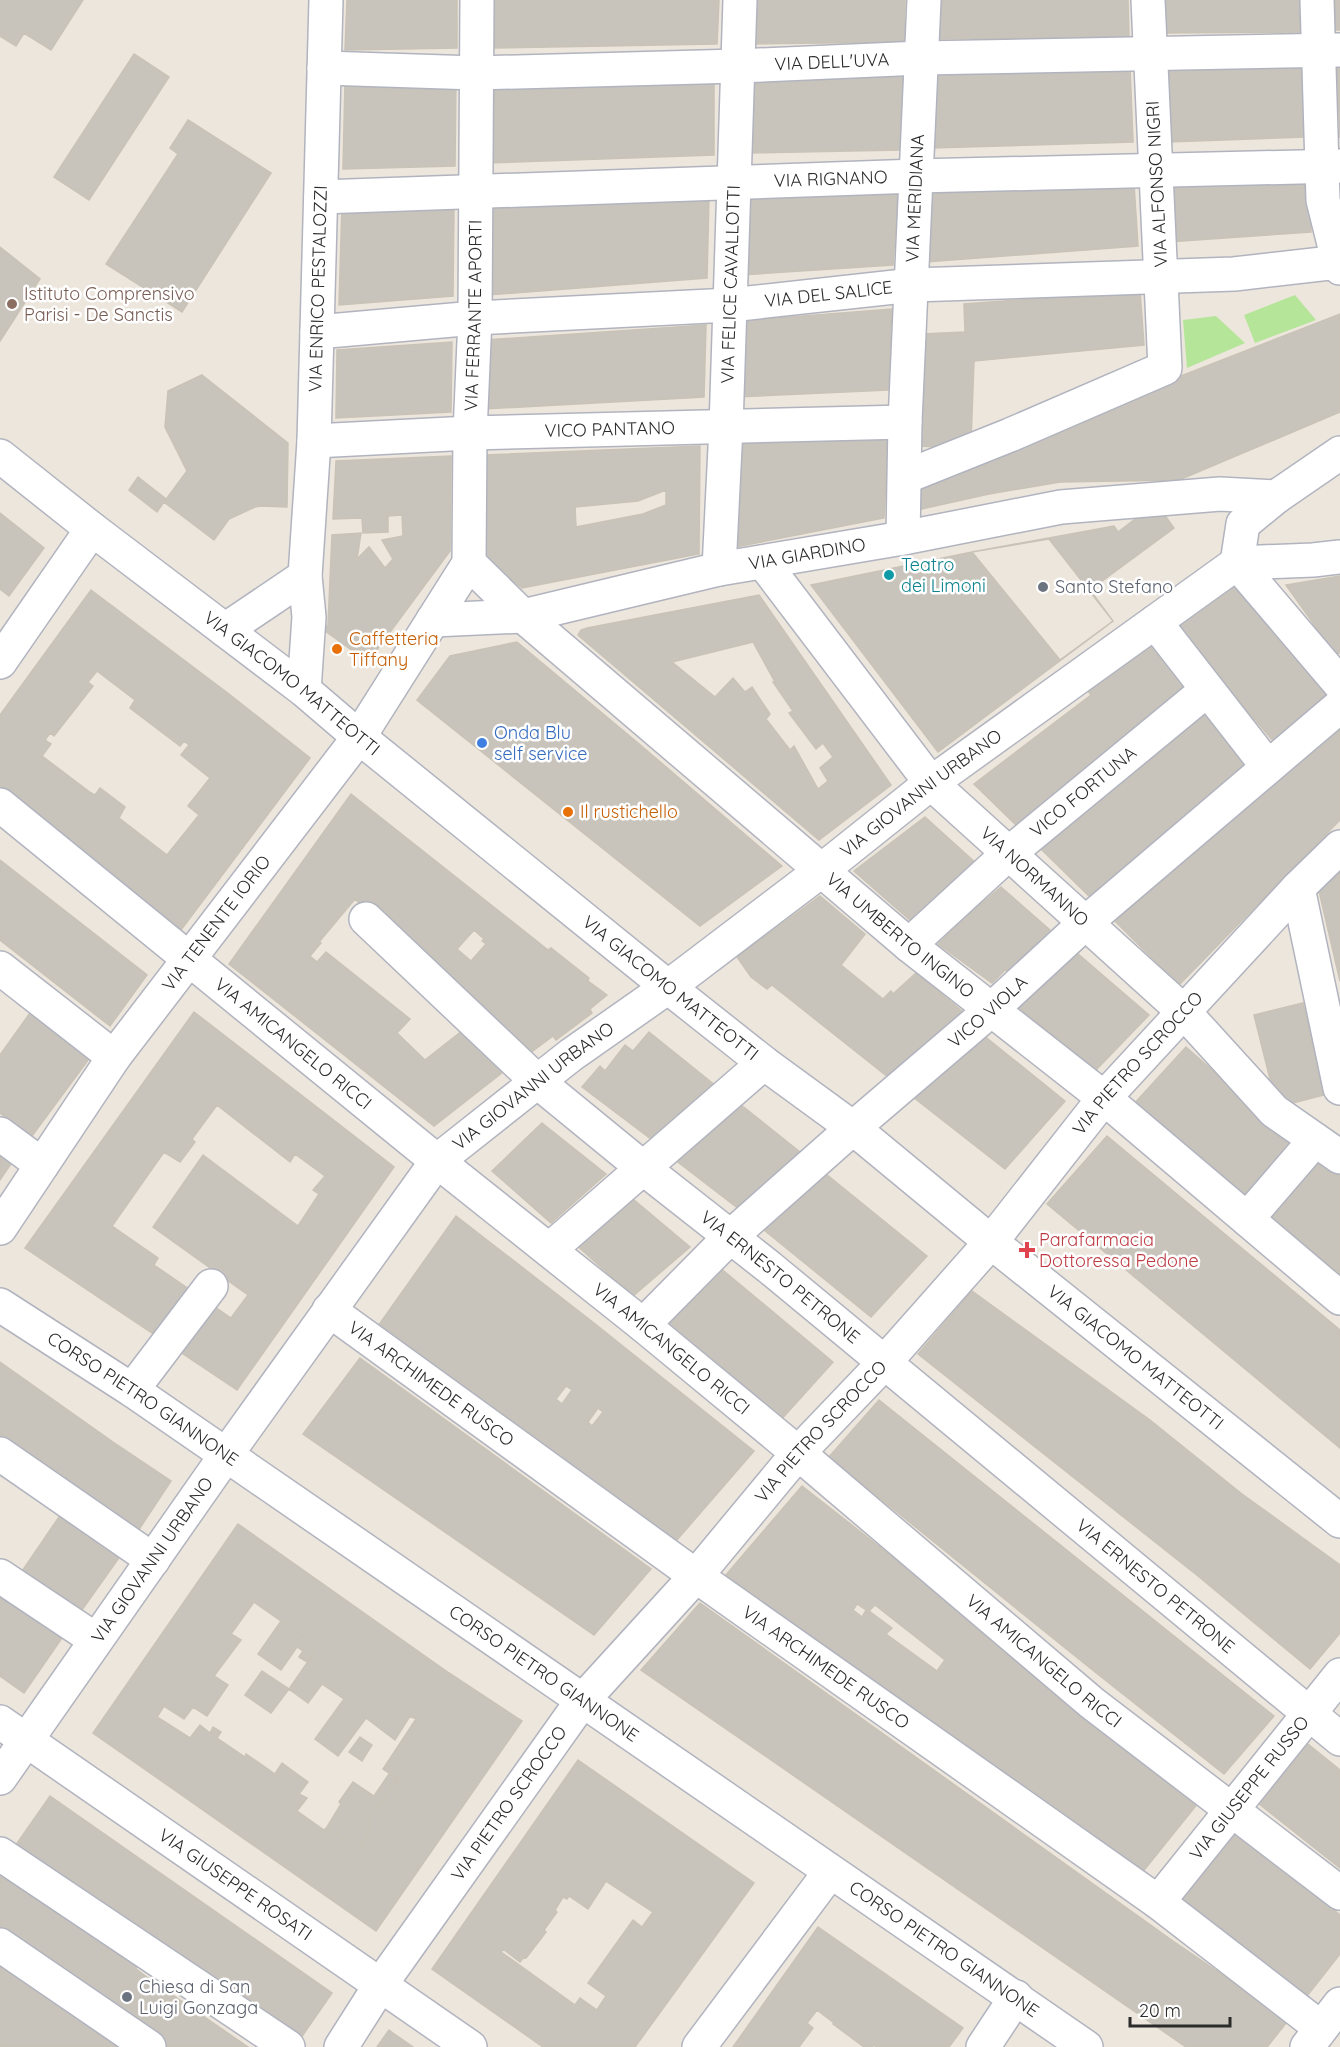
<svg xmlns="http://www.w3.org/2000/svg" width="1340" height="2047" viewBox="0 0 1340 2047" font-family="Quicksand,sans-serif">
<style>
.green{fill:#b5e598}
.building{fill:#c9c4bb;stroke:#c9c2b6;stroke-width:1.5;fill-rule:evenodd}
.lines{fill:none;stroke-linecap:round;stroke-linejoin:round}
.minor-casing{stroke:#b1b4bf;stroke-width:36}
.minor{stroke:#fff;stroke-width:33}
.education-dot{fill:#8d6e63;stroke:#fff;stroke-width:2}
.culture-dot{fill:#0f9aa8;stroke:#fff;stroke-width:2}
.worship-dot{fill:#6b7280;stroke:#fff;stroke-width:2}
.food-dot{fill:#e8710a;stroke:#fff;stroke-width:2}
.shop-dot{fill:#3f7fe0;stroke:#fff;stroke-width:2}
.health-dot{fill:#e0444e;stroke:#fff;stroke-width:2}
.labels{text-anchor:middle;stroke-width:5;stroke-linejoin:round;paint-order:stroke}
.street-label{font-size:18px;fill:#2b2b2b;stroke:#fff}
.education-label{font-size:18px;fill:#785e54;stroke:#fff;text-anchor:start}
.culture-label{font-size:18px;fill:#0d838f;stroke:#fff;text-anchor:start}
.worship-label{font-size:18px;fill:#5b616d;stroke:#fff;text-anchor:start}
.food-label{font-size:18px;fill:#c56008;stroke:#fff;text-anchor:start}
.shop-label{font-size:18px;fill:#366cbe;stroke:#fff;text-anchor:start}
.health-label{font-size:18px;fill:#be3a42;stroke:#fff;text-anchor:start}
</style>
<rect width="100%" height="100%" fill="#ede6dd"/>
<path class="green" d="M1295,295L1316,320L1255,343L1244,315Z
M1216,316L1245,343L1187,368L1183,320Z"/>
<path class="building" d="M0,0H83L51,50L24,33L16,46L0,36Z
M347,0H457V48L345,50Z
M491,0H719L717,44L490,48Z
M751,0H905L904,42L750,44Z
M936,0H1128L1129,37L934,39Z
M1159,0H1303L1304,32L1160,33Z
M1335,0H1340V30H1335Z
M134,54L169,77L89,200L54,177Z
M1306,62L1307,137L1169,142L1161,67Z
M1337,63H1340V138Z
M1130,67L1133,142L931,148L933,71Z
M904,71L901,150L745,153L748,76Z
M714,77V155L487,163L488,79Z
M456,80L455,166L343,169L345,82Z
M188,120L271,173L182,312L106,264L178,154L170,148Z
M1310,180L1311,232L1168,242L1166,185Z
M1134,184L1138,246L926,262L928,191Z
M898,194L893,265L741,275L742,196Z
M709,197L707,278L487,295L486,204Z
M454,204L453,296L339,305L342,206Z
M0,247L40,279L0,341Z
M1140,291L1144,345L974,361L971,442L943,447L916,446L922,334L965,332L964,304Z
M892,309L888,390L735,397L738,321Z
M1340,314V412L1179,480L1060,482L989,494L917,510L916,479Z
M706,325L704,397L484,409L485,340Z
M452,342L451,412L336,418L337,350Z
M202,375L288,443L287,507L260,506L255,507L229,519L214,540L164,502L187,471L165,427L168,391Z
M888,436L884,518L730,548L733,443Z
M700,446L699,554L522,588L481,553L484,455ZM666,490V505L643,514L576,527L575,507L638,501Z
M451,456L450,551L368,662L324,630L328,625L332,535L361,533L357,559L369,547L385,568L393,559L382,540L403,536L402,515L388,516V532L363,533L362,518L333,519L336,461Z
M138,477L166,499L157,512L129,490Z
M1151,507L1161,510L1174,528L1090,590L1113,621L938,752L811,585L972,552L1114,526L1118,532Z
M0,513L44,548L9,596L0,589Z
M1049,539L1113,621L1060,660L972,552Z
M1340,576V653L1335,654L1286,585Z
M1231,579L1329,698L1275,743L1173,624Z
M91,590L229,694L310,758L181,930L0,788V715ZM97,671L135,700L130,708L180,746L184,741L189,745L181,755L210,778L188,806L199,815L167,855L119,818L125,807L100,788L95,795L91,793L42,756L51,744L45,740L50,733L54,736L93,686L88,682Z
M759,595L891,785L819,840L578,635L581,630L587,628ZM753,642L775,682H773L793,711L789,713L816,749L823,743L833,757L820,768L828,781L818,789L794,746L790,750L766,719L770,714L752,687L745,692L733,678L715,697L672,662Z
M1151,639L1189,686L1019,828L974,784L1091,695L1086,688Z
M517,642L638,743L782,866L700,926L417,700L450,656Z
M1209,709L1253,762L1091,898L1041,849Z
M1340,724V820L1179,985L1115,921Z
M351,794L548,950L551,948L589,978L588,981L607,995L590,1009L592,1013L556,1040L553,1036L522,1059L355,899L319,942L321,943L310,956L317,962L326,952L410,1019L397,1033L425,1060L472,1023L512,1065L434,1126L229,964ZM474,930L484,939L482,941L486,944L471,961L457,949Z
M925,817L978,865L911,921L854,871Z
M0,860L147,975L110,1026L0,940Z
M1340,870V981L1319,891Z
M1001,887L1050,930L1032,947L1038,951L1011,974L1006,969L992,983L938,944L956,927L951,921L975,900L981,904Z
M820,896L865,934L841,965L883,999L891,991L893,994L916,973L963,1012L888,1077L772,985L767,989L751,977L737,957Z
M1077,953L1149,1015L1095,1071L1017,1006Z
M1303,1003L1324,1095L1277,1107L1254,1015Z
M35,1006L97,1048L32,1136L0,1113V1055Z
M194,1012L394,1167L237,1390L25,1248ZM217,1105L290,1162L295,1154L325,1176L313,1190L319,1194L298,1226L203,1155L153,1227L248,1295L231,1318L154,1265L158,1258L112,1226L164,1152L180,1162L195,1142L192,1139Z
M649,1032L716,1086L651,1139L582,1087L600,1066L605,1071L625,1045L633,1051Z
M983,1035L1065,1101L1005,1169L913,1097Z
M1186,1047L1297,1145L1249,1200L1133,1105Z
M736,1101L800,1152L739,1209L670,1156Z
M542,1123L606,1174L551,1223L492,1171Z
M1107,1136L1340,1330V1448L1047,1204Z
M0,1144L17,1155L0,1180Z
M1315,1157L1340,1176V1274L1264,1212Z
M826,1174L927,1256L871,1317L763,1229Z
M627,1194L690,1247L633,1296L573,1242Z
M456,1216L594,1323L754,1451L676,1541L557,1457L378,1326ZM566,1386L572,1390L562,1404L556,1399ZM598,1408L603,1412L592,1426L588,1422Z
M719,1267L833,1362L779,1422L662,1319Z
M972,1291L1150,1420L1242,1494L1340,1565V1633L1310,1669L1198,1576L918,1354Z
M360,1358L651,1569L594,1635L303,1434Z
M0,1362L113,1442L171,1481L136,1534L0,1440Z
M879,1400L1274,1716L1224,1774L1090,1668L829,1457Z
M802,1486L1095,1716L1198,1803L1141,1874L777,1614L726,1575ZM857,1604L866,1610L862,1617L853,1610ZM875,1605L945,1660L937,1671L886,1634L892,1628L869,1611Z
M61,1514L121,1555L77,1617L18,1577Z
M238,1524L449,1673L522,1721L376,1931L93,1733ZM254,1602L318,1647L289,1689L308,1703L322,1684L344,1699L315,1739L338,1756L366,1718L395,1740L410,1716L416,1719L383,1769L398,1779L367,1823L371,1827L360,1846L363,1848L360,1852L327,1827L324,1830L297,1811L307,1798L299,1794L308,1782L282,1763L275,1774L246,1754L245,1757L217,1738L221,1732L213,1727L210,1733L200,1725L190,1738L157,1717L164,1706L184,1719L193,1707L207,1716L228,1685L214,1676L241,1640L231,1634Z
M0,1595L62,1638L24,1693L0,1676Z
M700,1603L1173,1941L1214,1969L1287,2022L1267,2047H1186L641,1670Z
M281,1621L318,1647L307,1662L299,1657L303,1651L297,1647L281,1670L258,1654Z
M262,1671L289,1689L271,1713L245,1695Z
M1298,1736L1340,1770V1868L1248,1795Z
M360,1737L372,1745L362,1761L349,1752Z
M578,1760L754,1883L635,2047H543L432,1969ZM606,1881L653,1912L642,1927L633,1920L588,1983L606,1996L597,2010L580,1998L575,2005L501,1952L503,1949L520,1962L524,1957L526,1958L546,1932L544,1930L557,1912L555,1910L563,1897L567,1899L569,1896L588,1909Z
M389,1774L398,1779L367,1823L371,1827L360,1846L363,1848L360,1852L327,1827L341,1804L339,1802L353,1782L374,1796Z
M50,1796L332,1993L296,2045L13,1849Z
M1225,1823L1340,1915V1954L1307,1996L1168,1892Z
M0,1867L110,1946L79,1989L0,1932Z
M818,1927L963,2028L949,2047H876L874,2045L872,2047H864L833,2024L834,2023L817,2010L807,2023L813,2028L799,2047H733Z
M110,1946L137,1966L136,1969L167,1992L162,1999L169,2003L174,1996L248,2047H160L79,1989Z
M0,1962L122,2047H2L0,2046Z
M167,1992L174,1996L169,2003L162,1999Z
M389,2030L393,2033L413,2047H377Z"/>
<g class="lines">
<defs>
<g id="minor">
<path d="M1317,0L1323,200L1340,268"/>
<path id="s1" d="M324,68L476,73L738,66L921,58L1340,50"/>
<path id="s2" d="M321,197L917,176L1340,166"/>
<path id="s3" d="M317,332L475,318L730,305L913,285L1234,274L1340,262"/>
<path id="s4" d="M314,441L470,433L905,422"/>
<path id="s5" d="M0,456L92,529L304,690L359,737L668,987L764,1063L853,1128L991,1242L1340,1521"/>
<path d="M905,477L1010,435L1165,368L1148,0"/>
<path id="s6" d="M903,538L905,422L924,0"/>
<path id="s7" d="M763,562L931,783L1183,1011L1274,1111L1340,1157"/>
<path id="s8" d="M469,563L523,616L909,945L1104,1098L1340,1298"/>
<path d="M1237,563L1340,684"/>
<path d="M1237,563L1313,560L1340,557"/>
<path d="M1237,563L1243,524L1276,497"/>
<path id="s9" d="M719,569L726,427L740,0"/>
<path id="s10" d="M433,620L523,616L719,569L903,538L1061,507L1220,494L1276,497L1340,453"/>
<path d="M1155,622L1268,767"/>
<path d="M225,630L305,576"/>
<path d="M0,662L92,529"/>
<path id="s11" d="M304,690L309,617L305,576L314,441L326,0"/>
<path id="s12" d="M0,805L437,1161L643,1325L798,1453L1092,1703L1340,1893"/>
<path d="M1298,888L1340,1088"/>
<path id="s13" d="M366,919L538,1082L643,1168L769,1267L1340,1739"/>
<path id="s14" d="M909,945L1008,854L1207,690"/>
<path d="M0,968L114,1057"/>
<path d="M0,1134L42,1165"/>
<path d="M1247,1219L1315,1140"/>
<path id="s15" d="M0,1228L114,1057L359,737L469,563L470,433L475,318L477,0"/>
<path d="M549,1250L764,1063"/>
<path id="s16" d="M0,1305L132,1390L1086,2047"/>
<path id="s17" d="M329,1310L696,1576L1158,1902L1321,2028"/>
<path id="s18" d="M643,1325L730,1237L853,1128L991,1010L1084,924L1340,706"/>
<path d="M132,1390L211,1286"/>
<path d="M0,1454L153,1560"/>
<path d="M0,1576L96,1640"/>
<path id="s19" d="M0,1722L470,2047"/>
<path id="s20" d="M0,1778L226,1455L437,1161L571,1055L668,987L822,870L931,783L1237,563"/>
<path d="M0,1854L288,2047"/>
<path id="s21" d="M1158,1902L1340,1675"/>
<path d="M0,1945L149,2047"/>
<path id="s22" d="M341,2047L381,1984L582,1701L696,1576L798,1453L884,1363L991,1242L1104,1098L1298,888L1340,847"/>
<path d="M699,2047L830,1872"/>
<path d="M983,2047L1016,1997"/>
<path d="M1307,2047L1340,2004"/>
</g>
</defs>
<use href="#minor" class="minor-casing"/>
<use href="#minor" class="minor"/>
</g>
<circle class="education-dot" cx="12" cy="304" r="6"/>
<circle class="culture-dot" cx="889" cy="575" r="6"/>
<g class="worship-dot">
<circle cx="1043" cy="587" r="6"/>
<circle cx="127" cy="1997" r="6"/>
</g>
<g class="food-dot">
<circle cx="337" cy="649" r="6"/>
<circle cx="568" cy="812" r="6"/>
</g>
<circle class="shop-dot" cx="482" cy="743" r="6"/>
<path class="health-dot" d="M1024 1241h6v6h6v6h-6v6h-6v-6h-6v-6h6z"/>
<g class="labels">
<g class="street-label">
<text dy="6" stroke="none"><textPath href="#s1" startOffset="508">VIA DELL'UVA</textPath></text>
<text dy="6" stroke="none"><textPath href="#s2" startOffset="510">VIA RIGNANO</textPath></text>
<text transform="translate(1157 184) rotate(-93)" y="6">VIA ALFONSO NIGRI</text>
<text dy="6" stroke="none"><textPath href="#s6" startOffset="340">VIA MERIDIANA</textPath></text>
<text dy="6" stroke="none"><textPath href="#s9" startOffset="285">VIA FELICE CAVALLOTTI</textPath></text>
<text dy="6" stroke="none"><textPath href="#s11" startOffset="402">VIA ENRICO PESTALOZZI</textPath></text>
<text dy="6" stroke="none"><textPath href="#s3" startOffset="513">VIA DEL SALICE</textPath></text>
<text dy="6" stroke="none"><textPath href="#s15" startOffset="1062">VIA FERRANTE APORTI</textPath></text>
<text dy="6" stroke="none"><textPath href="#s4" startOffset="296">VICO PANTANO</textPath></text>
<text dy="6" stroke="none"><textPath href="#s10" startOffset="381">VIA GIARDINO</textPath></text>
<text dy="6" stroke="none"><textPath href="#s5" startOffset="370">VIA GIACOMO MATTEOTTI</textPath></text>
<text dy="6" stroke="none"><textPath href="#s14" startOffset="232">VICO FORTUNA</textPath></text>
<text dy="6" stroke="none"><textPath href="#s20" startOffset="1364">VIA GIOVANNI URBANO</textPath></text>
<text dy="6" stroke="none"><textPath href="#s7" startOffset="417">VIA NORMANNO</textPath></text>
<text dy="6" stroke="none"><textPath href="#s15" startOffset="374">VIA TENENTE IORIO</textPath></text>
<text dy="6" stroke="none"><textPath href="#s8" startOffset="570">VIA UMBERTO INGINO</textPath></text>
<text dy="6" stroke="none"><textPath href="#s5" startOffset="856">VIA GIACOMO MATTEOTTI</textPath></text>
<text dy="6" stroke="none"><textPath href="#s18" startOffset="466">VICO VIOLA</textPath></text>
<text dy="6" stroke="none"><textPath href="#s12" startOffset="378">VIA AMICANGELO RICCI</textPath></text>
<text dy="6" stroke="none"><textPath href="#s22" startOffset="1268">VIA PIETRO SCROCCO</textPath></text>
<text dy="6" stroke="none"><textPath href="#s20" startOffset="878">VIA GIOVANNI URBANO</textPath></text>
<text dy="6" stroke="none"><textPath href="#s13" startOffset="548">VIA ERNESTO PETRONE</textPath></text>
<text dy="6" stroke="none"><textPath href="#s12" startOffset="864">VIA AMICANGELO RICCI</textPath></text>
<text dy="6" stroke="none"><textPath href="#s5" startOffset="1450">VIA GIACOMO MATTEOTTI</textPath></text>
<text dy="6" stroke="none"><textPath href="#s17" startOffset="126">VIA ARCHIMEDE RUSCO</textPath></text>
<text dy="6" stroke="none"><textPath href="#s16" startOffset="171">CORSO PIETRO GIANNONE</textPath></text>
<text dy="6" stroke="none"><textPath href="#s22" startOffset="782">VIA PIETRO SCROCCO</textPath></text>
<text dy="6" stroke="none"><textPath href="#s20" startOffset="266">VIA GIOVANNI URBANO</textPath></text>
<text dy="6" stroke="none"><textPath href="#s13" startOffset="1034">VIA ERNESTO PETRONE</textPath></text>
<text dy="6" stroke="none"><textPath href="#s12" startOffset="1350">VIA AMICANGELO RICCI</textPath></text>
<text dy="6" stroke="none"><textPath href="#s17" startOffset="612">VIA ARCHIMEDE RUSCO</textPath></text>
<text dy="6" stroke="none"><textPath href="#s16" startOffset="657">CORSO PIETRO GIANNONE</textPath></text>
<text dy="6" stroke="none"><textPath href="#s21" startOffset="146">VIA GIUSEPPE RUSSO</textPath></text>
<text dy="6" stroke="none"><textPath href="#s22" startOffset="296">VIA PIETRO SCROCCO</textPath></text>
<text dy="6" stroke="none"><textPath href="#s19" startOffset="286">VIA GIUSEPPE ROSATI</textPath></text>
<text dy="6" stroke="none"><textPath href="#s16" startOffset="1143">CORSO PIETRO GIANNONE</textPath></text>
</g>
<g class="education-label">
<text x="24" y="300">Istituto Comprensivo<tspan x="24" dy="21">Parisi - De Sanctis</tspan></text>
</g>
<g class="culture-label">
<text x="901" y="571">Teatro<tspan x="901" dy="21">dei Limoni</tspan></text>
</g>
<g class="worship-label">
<text x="1055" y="593">Santo Stefano</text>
<text x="139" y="1993">Chiesa di San<tspan x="139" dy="21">Luigi Gonzaga</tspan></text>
</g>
<g class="food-label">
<text x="349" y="645">Caffetteria<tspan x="349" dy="21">Tiffany</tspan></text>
<text x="580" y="818">Il rustichello</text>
</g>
<g class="shop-label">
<text x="494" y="739">Onda Blu<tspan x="494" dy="21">self service</tspan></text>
</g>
<g class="health-label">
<text x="1039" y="1246">Parafarmacia<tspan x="1039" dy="21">Dottoressa Pedone</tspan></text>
</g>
</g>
<path d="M1130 2017v9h100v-9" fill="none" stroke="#2b2b2b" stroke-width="3"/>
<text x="1139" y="2017" font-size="18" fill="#2b2b2b" stroke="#ffffff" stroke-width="4.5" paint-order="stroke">20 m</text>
</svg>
